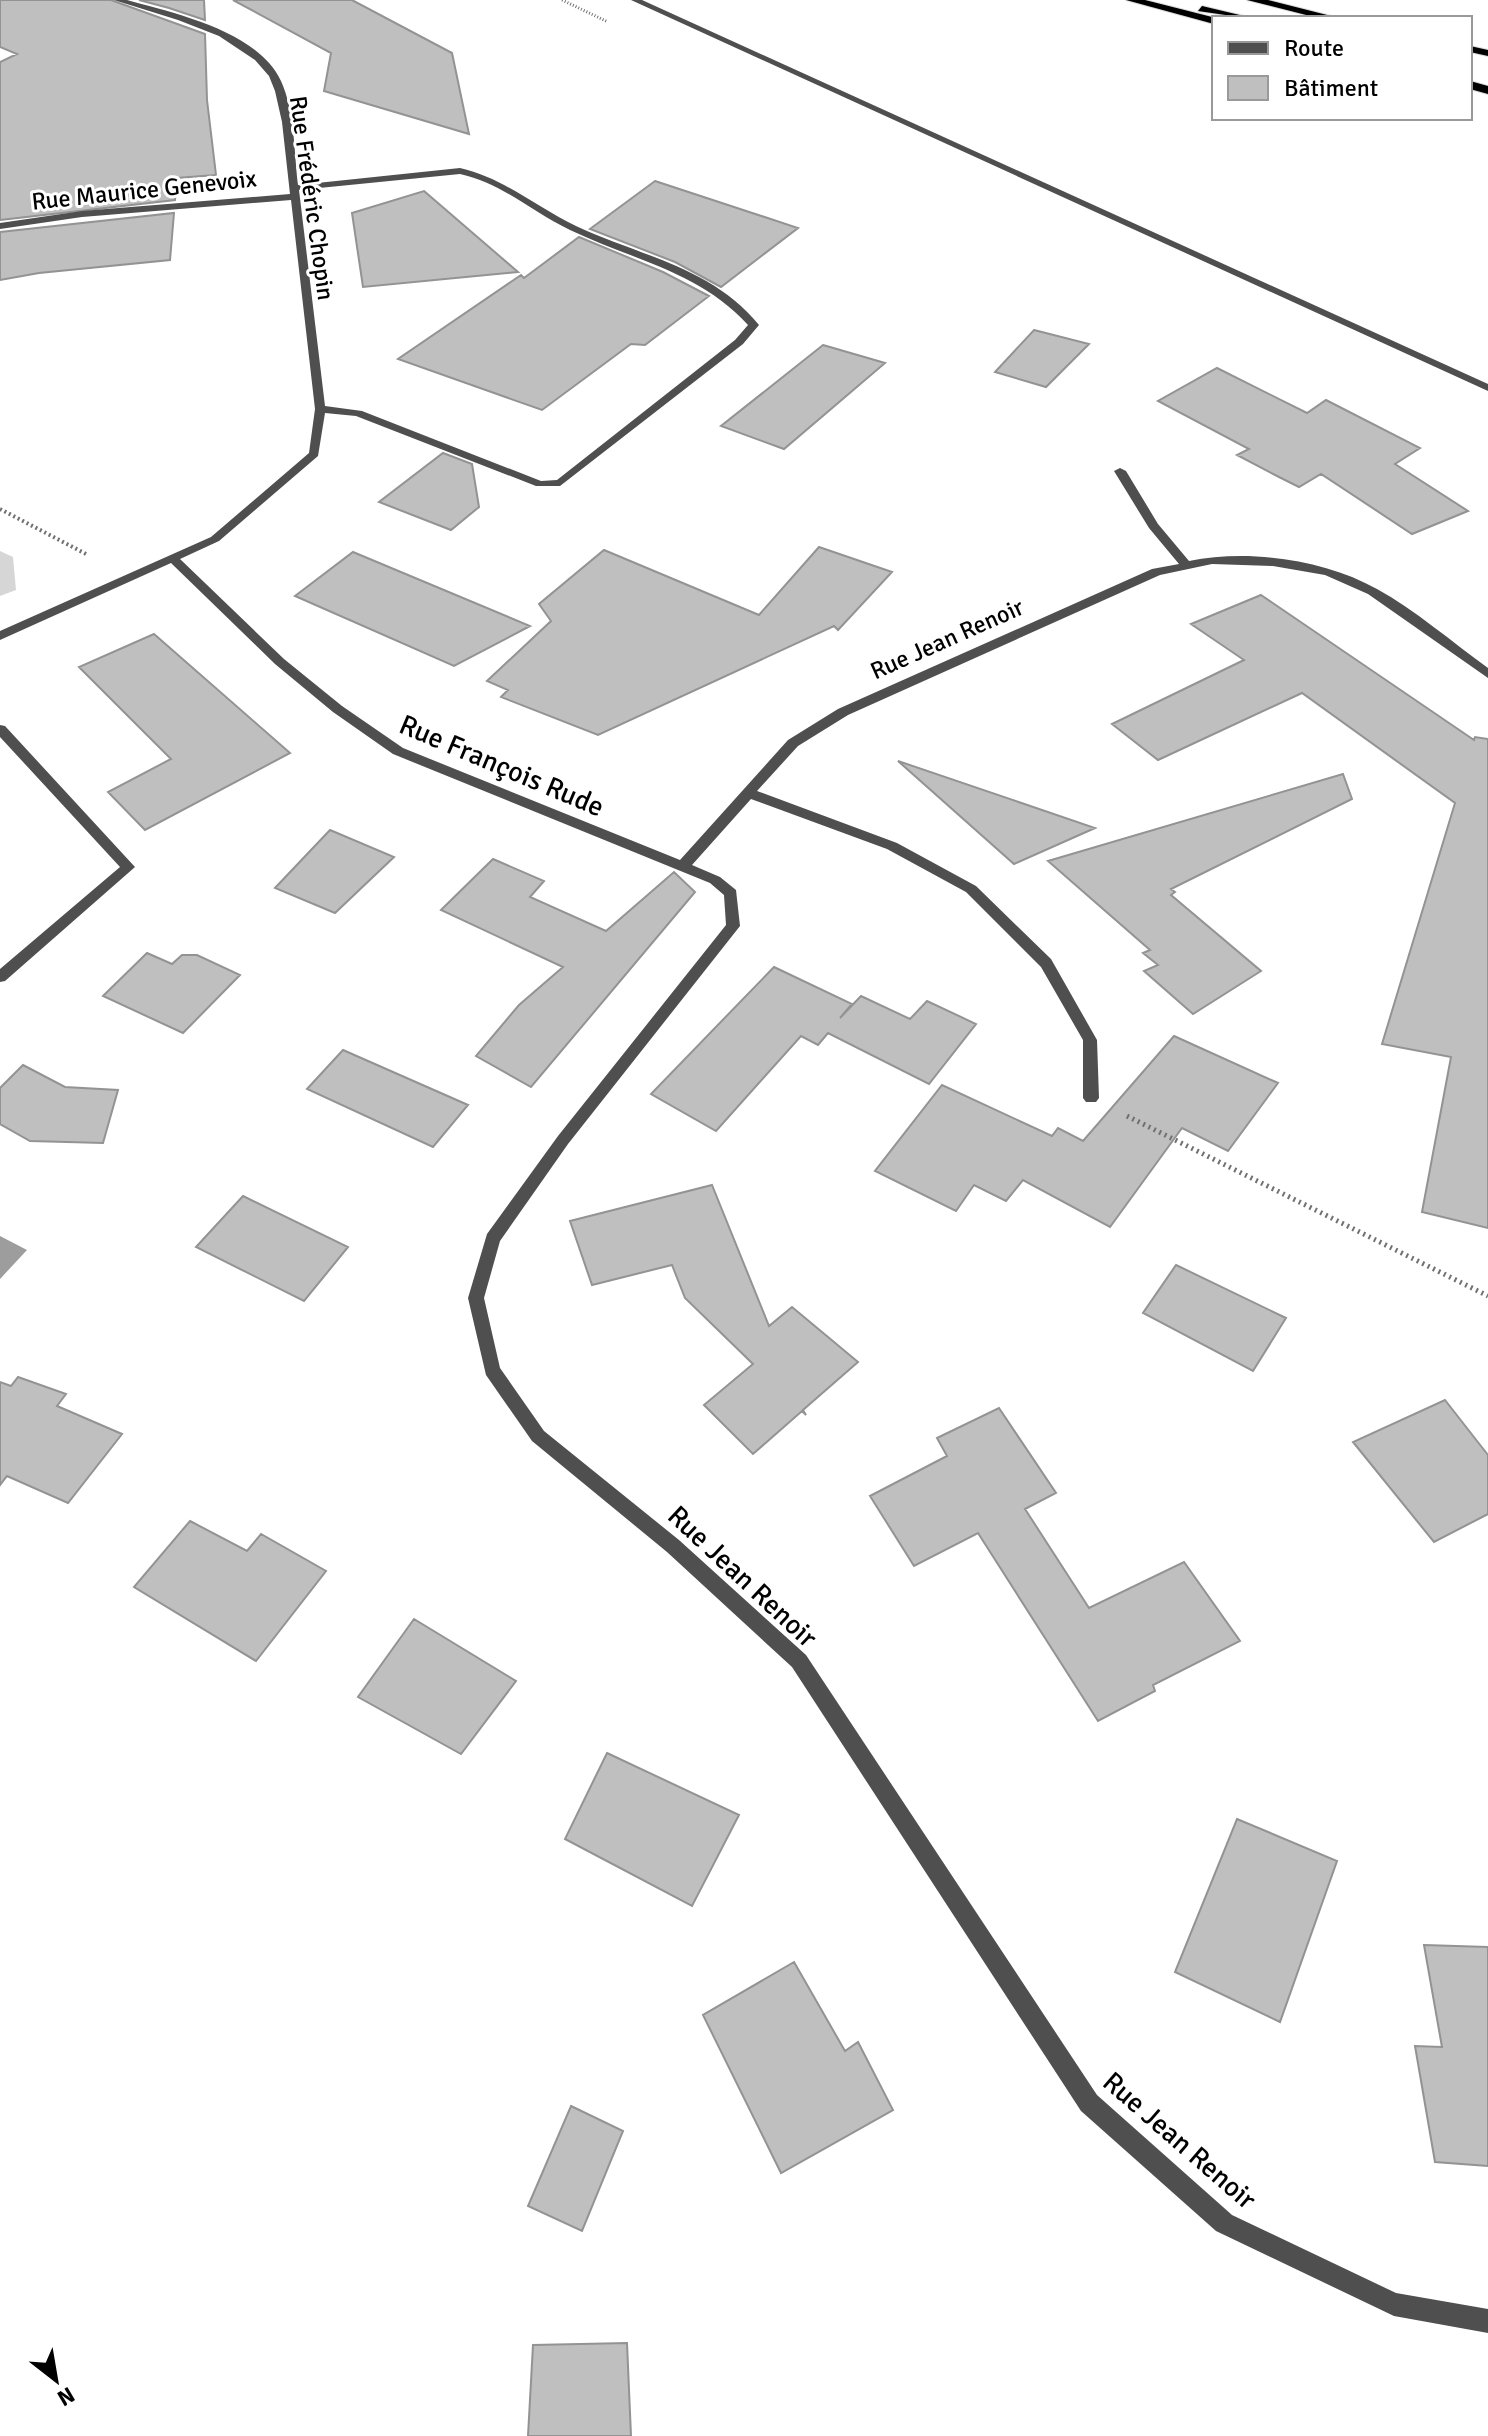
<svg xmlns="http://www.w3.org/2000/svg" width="1488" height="2436" viewBox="0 0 1488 2436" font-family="Signika,sans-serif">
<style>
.green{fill:#d6d6d6}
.water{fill:#9d9d9d}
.building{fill:#bfbfbf;stroke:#939393;stroke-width:2}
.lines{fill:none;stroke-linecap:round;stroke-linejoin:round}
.trunk-casing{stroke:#dbdbdb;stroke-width:2}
.path-far2{stroke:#717171;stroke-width:3;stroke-dasharray:1 2;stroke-linecap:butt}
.path-far1{stroke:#717171;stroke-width:4;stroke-dasharray:2 3;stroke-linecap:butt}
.path{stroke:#717171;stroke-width:5;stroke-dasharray:2 4;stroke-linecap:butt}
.minor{fill:#4f4f4f;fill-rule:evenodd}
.trunk{fill:#000;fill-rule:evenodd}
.labels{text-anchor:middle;stroke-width:6;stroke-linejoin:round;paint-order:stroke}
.far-street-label{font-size:24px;fill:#000;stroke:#fff}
.street-label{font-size:28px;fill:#000;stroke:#fff}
</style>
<rect width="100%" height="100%" fill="#fff"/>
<path class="green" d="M0,551L13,557L16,590L0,596Z"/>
<path class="water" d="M0,1236L27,1250L0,1279Z"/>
<path class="building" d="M0,0H111L205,34L207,100L216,175L177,178L175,200L0,220V62L17,54L0,47Z
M139,0H204L205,20L169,8Z
M233,0H352L452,53L469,134L324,91L331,53Z
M655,181L798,228L721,287L675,262L590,229Z
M424,191L518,272L363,287L352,213Z
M174,213L170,260L39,273L0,280V232Z
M579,237L663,272L709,296L645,345L631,344L542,410L398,359L521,275L524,278Z
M1034,330L1089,344L1046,387L995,372Z
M823,345L885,363L784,449L721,426Z
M1217,368L1307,413L1326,400L1420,448L1395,464L1468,511L1412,534L1321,474L1299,487L1279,477L1237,455L1249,449L1158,401Z
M443,453L472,464L479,507L451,530L379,502Z
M819,547L892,572L838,630L834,626L598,735L501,697L508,690L487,681L551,621L539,604L604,550L759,615Z
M353,552L530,626L454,666L295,596Z
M1261,595L1474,740L1475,737L1488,739V1228L1422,1212L1451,1057L1382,1044L1455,803L1302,693L1158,760L1112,724L1244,660L1191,624Z
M154,634L290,753L145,830L108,792L171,759L79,667Z
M898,761L1095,828L1014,864Z
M1343,774L1352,799L1171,889L1175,892L1171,895L1261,971L1193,1014L1144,971L1158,965L1143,953L1150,950L1048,861Z
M330,830L394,857L335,913L275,888Z
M493,859L544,881L530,897L606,931L674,872L695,892L531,1087L476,1056L519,1005L563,967L441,910Z
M147,953L172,964L182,955H197L240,975L183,1033L103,996Z
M774,967L852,1004L840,1018L861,996L910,1019L927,1001L976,1024L929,1084L828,1033L818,1045L801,1036L716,1131L651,1094Z
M1174,1036L1278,1083L1228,1151L1182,1128L1110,1227L1023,1180L1006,1201L974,1185L956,1211L875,1171L942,1085L1052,1136L1058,1128L1083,1141Z
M343,1050L468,1105L433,1147L307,1089Z
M23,1065L65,1087L118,1090L103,1143L30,1141L0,1124V1088Z
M712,1185L769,1326L792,1307L858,1362L803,1410L806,1415L802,1411L753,1454L704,1405L753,1364L685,1298L672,1265L592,1285L570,1221Z
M243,1196L348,1247L304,1301L196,1247Z
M1176,1265L1286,1318L1253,1371L1143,1313Z
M18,1377L66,1394L57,1406L122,1434L68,1503L7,1476L0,1485V1382L11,1386Z
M1445,1400L1488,1455V1514L1434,1542L1353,1442Z
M999,1408L1056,1493L1025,1509L1089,1608L1184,1562L1240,1641L1153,1685L1155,1691L1098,1721L978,1533L914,1566L870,1496L947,1456L937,1438Z
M190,1521L247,1551L261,1534L326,1571L256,1661L134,1587Z
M414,1619L516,1681L461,1754L358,1697Z
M607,1753L739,1815L692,1906L565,1839Z
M1237,1819L1337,1861L1280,2022L1175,1972Z
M1424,1945L1488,1947V2166L1435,2162L1415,2046L1442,2047Z
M794,1962L845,2051L858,2042L893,2110L781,2173L703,2015Z
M571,2106L623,2131L582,2231L528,2206Z
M627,2343L631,2436H528L533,2345Z"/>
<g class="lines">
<defs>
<path id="trunk" d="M1126,0H1145L1216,18L1214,24Z
M1247,0H1268L1339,18H1318Z
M1202,6L1244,16L1246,18L1198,11Z
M1470,46L1488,50V56L1470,52Z
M1470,81L1488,86V94L1470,89Z"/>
</defs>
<use href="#trunk" class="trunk-casing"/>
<path class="path-far2" d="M562,0L608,22"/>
<path class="path-far1" d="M0,509L88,555"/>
<path class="path" d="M1127,1116L1488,1296"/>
<path class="minor" d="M114,0H127C174,13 258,31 281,81C295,112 294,152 298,185L460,168C504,178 536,207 576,226C640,256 712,267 759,325L743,344L560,486H536L356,416L325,413L318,456L219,541L180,559L284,659L342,706L403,748L680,860L788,740L838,709L1152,569L1179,564L1149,528L1114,471L1120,468L1126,471L1158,524L1189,561C1248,549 1324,559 1377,589C1415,610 1452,642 1488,668V678L1368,594L1325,575L1273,566L1212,564L1160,575L848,715L798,746L757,791L897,843L976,886L1051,959L1097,1040L1099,1098L1096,1102H1086L1083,1098V1040L1041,967L966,892L887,849L751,799L692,865L720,877L736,890L740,926L568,1144L500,1241L484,1298L500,1368L544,1431L679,1540L806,1655L1097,2095L1232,2215L1396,2293L1488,2309V2333L1394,2316L1216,2231L1081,2111L792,1667L667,1552L532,1441L486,1375L468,1298L487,1234L558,1136L726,925L724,895L710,883L393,754L333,712L275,664L171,563L0,640V631L211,537L309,453L315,409L291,200L82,217L0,229V223L82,211L290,194L282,122L275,91L269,76L255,60L219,36L178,20ZM460,174C502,183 532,212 570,230C633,260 700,272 748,325L735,340L557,480L541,481L362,411L325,406L299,190Z
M631,0H642L1488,384V391Z
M0,725L5,726L135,867L5,981L0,982V969L120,867L0,737Z"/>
<use href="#trunk" class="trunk"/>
</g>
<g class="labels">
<g class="far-street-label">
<text transform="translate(144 190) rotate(-6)" y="8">Rue Maurice Genevoix</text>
<text transform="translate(312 198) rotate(82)" y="8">Rue Frédéric Chopin</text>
<text transform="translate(947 639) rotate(-24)" y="8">Rue Jean Renoir</text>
</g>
<g class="street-label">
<text transform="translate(502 765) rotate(23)" y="10">Rue François Rude</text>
<text transform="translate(743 1576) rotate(43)" y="10">Rue Jean Renoir</text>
<text transform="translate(1180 2140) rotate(41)" y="10">Rue Jean Renoir</text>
</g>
</g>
<rect x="1212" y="16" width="260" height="104" fill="#ffffff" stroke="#999999" stroke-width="2"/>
<rect x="1228" y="42" width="40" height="12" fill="#4f4f4f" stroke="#999999" stroke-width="2"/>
<text x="1284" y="56" font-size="24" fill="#000000">Route</text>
<rect x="1228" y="76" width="40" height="24" fill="#bfbfbf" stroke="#999999" stroke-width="2"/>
<text x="1284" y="96" font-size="24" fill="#000000">Bâtiment</text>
<g transform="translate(56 2380) rotate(149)" stroke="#ffffff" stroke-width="6" paint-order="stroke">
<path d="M0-6L14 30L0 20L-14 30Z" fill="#000000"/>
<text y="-12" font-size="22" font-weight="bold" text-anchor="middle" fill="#000000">N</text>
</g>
</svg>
